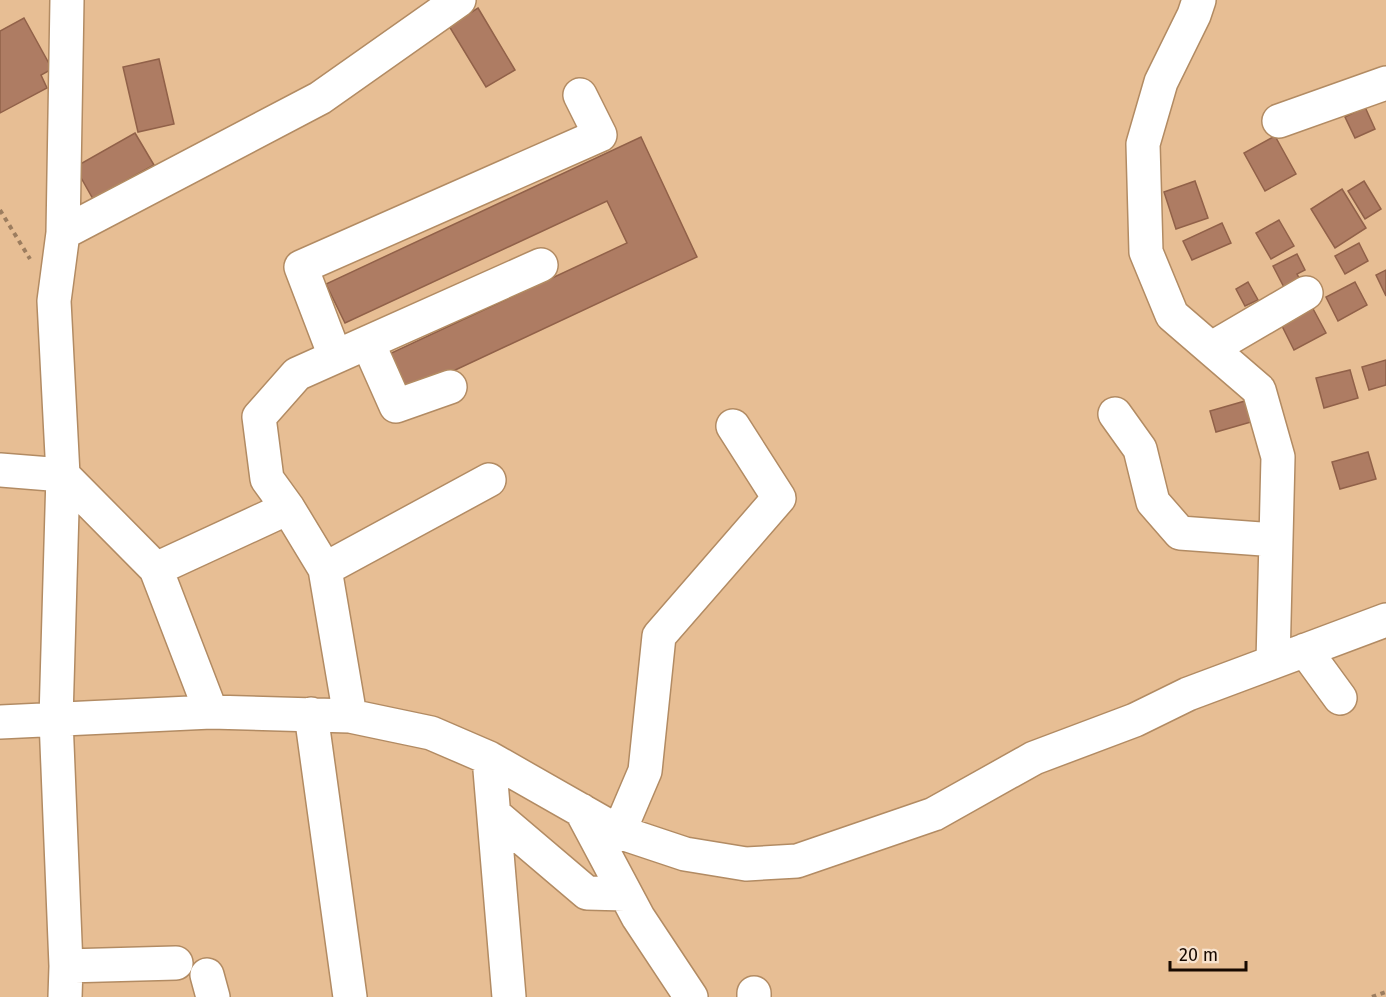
<svg xmlns="http://www.w3.org/2000/svg" width="1386" height="997" viewBox="0 0 1386 997" font-family="'Fira Sans',sans-serif">
<style>
.building{fill:#ae7c63;stroke:#916149;stroke-width:1.5}
.lines{fill:none;stroke-linecap:round;stroke-linejoin:round}
.minor-casing{stroke:#b28b63;stroke-width:36}
.path{stroke:#9c7d5f;stroke-width:4;stroke-dasharray:4.5 4.5;stroke-linecap:butt}
.minor{stroke:#fff;stroke-width:33}
</style>
<rect width="100%" height="100%" fill="#e7be94"/>
<path class="building" d="M478,8L515,70L486,87L449,26Z
M24,18L52,69L41,75L47,88L0,113V31Z
M159,59L174,124L138,132L123,67Z
M1365,107L1375,129L1355,138L1345,117Z
M135,133L154,165L93,199L75,167Z
M1275,136L1296,174L1265,191L1244,153Z
M641,137L697,257L404,394L385,356L627,243L607,201L345,323L326,284Z
M1195,181L1208,218L1176,229L1164,192Z
M1364,181L1381,209L1365,219L1348,191Z
M1342,189L1366,228L1335,248L1311,209Z
M1279,220L1294,246L1271,259L1256,233Z
M1222,223L1231,243L1192,260L1183,241Z
M1359,243L1368,261L1345,274L1335,256Z
M1297,254L1305,270L1297,274L1303,285L1287,293L1273,266Z
M1386,270V296L1376,275Z
M1248,282L1258,300L1245,306L1236,289Z
M1355,282L1367,305L1338,321L1326,297Z
M1311,305L1326,333L1294,350L1280,322Z
M1386,360V385L1369,390L1362,367Z
M1350,370L1358,398L1324,408L1316,378Z
M1245,401L1251,422L1216,432L1210,411Z
M1368,452L1376,479L1340,489L1332,462Z"/>
<g class="lines">
<defs>
<path id="minor" d="M1199,0L1194,15L1161,82L1143,144L1146,252L1172,315L1259,390L1278,457L1273,662
M1279,121L1386,83
M63,233L320,98L459,0
M368,343L396,406L450,387
M1212,348L1306,293
M335,356L301,267L600,135L580,95
M1115,414L1140,449L1153,502L1180,533L1276,540
M0,470L63,475L156,569L211,712
M156,569L288,508
M325,569L489,480
M1305,650L1340,698
M311,714L350,997
M350,716L325,569L288,508L267,479L259,417L297,374L541,265
M0,722L211,712L350,716L431,733L489,758L619,832L685,854L746,864L797,861L934,814L1034,758L1135,720L1188,694L1386,620
M489,758L509,997
M581,810L638,917L691,997
M494,814L587,893L625,894
M619,832L645,771L659,636L779,498L733,426
M66,966L176,963
M207,975L213,997
M754,993V997
M65,997L66,966L56,719L63,475L54,301L63,233L67,0"/>
</defs>
<use href="#minor" class="minor-casing"/>
<path class="path" d="M0,210L30,259
M1372,997L1386,992"/>
<use href="#minor" class="minor"/>
</g>
<path d="M1170 961v9h76v-9" fill="none" stroke="#170900" stroke-width="3"/>
<text x="1179" y="961" font-size="18" fill="#170900" stroke="#f8e3ce" stroke-width="4.5" paint-order="stroke">20 m</text>
</svg>
